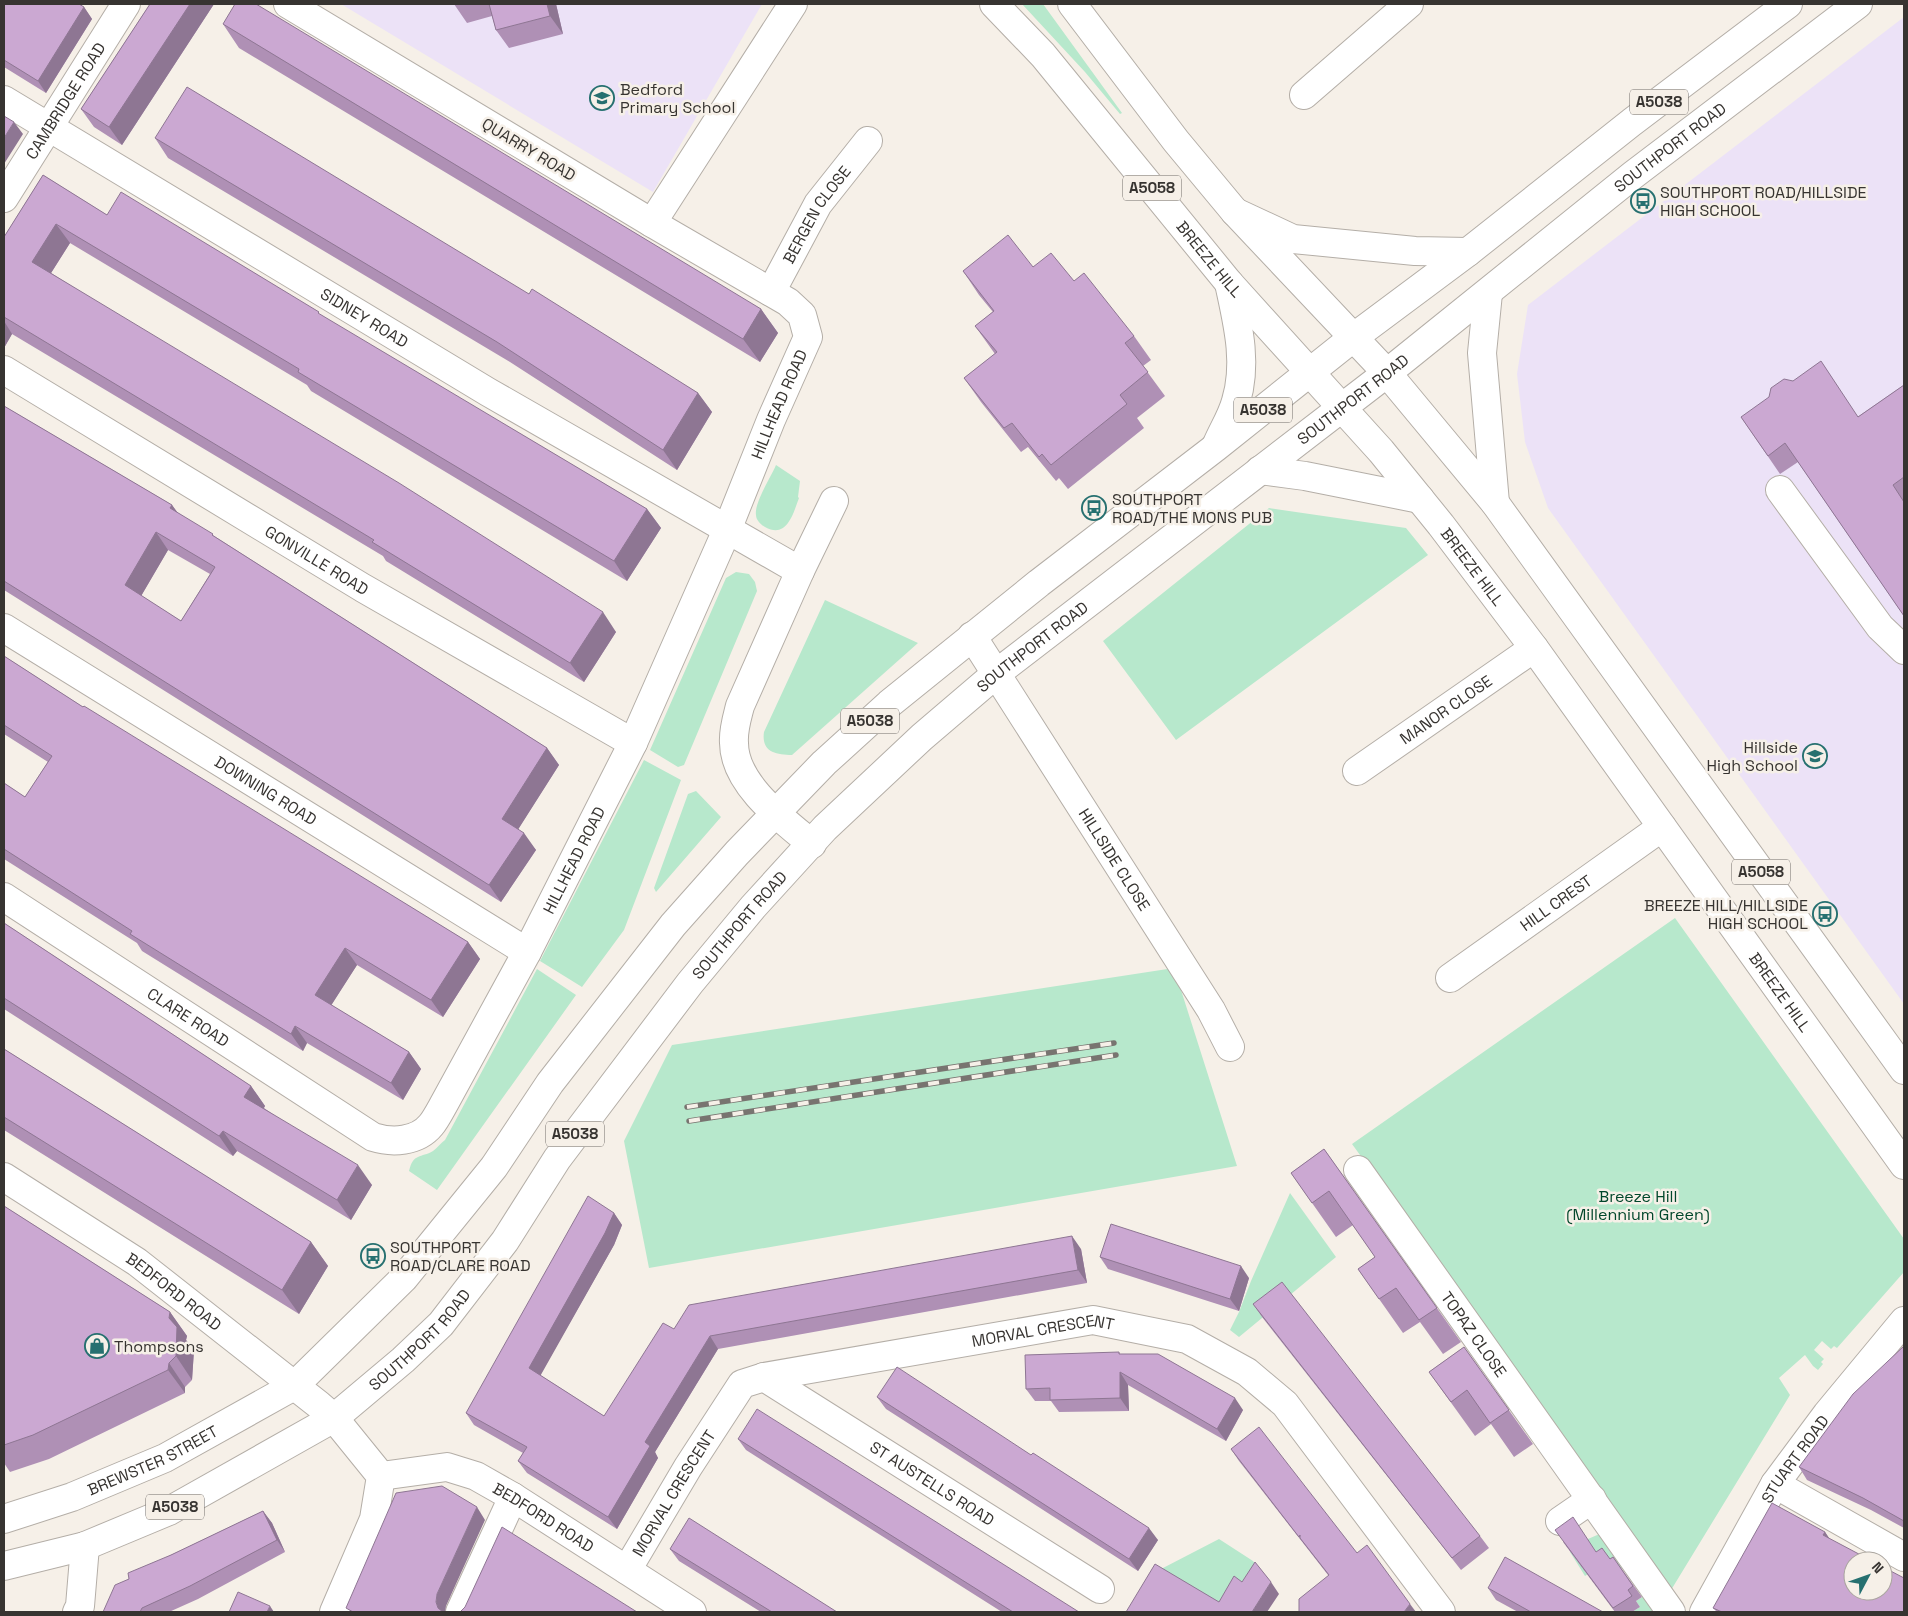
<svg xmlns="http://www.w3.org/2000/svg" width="1908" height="1616" viewBox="0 0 1908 1616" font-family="'Space Grotesk',sans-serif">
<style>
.education{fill:#ece2f7}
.green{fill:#b7e8cc}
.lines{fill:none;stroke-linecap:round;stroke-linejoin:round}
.minor-casing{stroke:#b4aea7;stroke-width:30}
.major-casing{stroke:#b4aea7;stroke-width:30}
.highway-casing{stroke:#b4aea7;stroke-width:30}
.minor{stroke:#fff;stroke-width:28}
.major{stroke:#fff;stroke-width:28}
.highway{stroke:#fff;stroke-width:28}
.rail-casing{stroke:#787470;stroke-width:5.5}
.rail{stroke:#f6f0e8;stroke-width:4;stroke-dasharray:11;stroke-linecap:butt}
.wall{fill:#af90b5;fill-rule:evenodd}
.shaded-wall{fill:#8e7693}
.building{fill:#cba8d2;stroke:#8e7693;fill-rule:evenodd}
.labels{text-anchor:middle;stroke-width:5;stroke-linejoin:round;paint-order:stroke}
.shield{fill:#f6f0e8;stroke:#706c68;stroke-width:1}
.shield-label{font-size:15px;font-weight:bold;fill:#373431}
.poi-label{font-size:16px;fill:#373431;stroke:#f6f0e8;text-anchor:start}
.street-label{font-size:16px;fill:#373431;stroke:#f6f0e8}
.park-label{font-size:16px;fill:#01472b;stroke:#f6f0e8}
</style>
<rect width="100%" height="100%" fill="#f6f0e8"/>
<path class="education" d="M341,4H762L653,192Z
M1904,17V1004L1548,508L1525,442L1517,374L1528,305Z"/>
<path class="green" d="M1022,4H1043L1122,113L1120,114L1085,72Z
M776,465L800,481L798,497L799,498C793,514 787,539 765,527C761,525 756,520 756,515C754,503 771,477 776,465Z
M1269,508L1406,528L1428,555L1176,740L1103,641Z
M736,572L749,574L755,582L757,591L684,765L678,767L650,750L726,578Z
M825,600L918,643L792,755C776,755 761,752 764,732Z
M644,760L681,780L624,930L582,987L540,961Z
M696,791L721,817L656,892L654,888L688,794Z
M1675,918L1904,1239V1272L1837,1348L1834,1346L1831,1349L1822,1341L1814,1350L1824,1359L1821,1362L1823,1364L1818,1370L1813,1366L1805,1355L1779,1378L1790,1395L1668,1595L1432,1254L1352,1144Z
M1174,968L1237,1166L649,1268L624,1141L672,1045Z
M537,969L576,995L437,1190L409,1171C413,1153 421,1158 433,1151C437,1148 441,1143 445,1140Z
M1290,1193L1336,1257L1239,1337L1230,1330L1239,1312L1251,1281Z
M1604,1532L1627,1564L1618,1571L1610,1560L1585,1576L1570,1552L1588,1539Z
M1219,1539L1253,1561L1263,1573L1238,1612L1163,1576V1568Z
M1647,1594L1656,1612H1632L1640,1607L1636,1601Z"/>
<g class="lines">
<defs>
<g id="minor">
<path d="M1304,95L1409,4"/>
<path id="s1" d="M4,100L488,392L800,571L740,706C737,718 733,730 734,743C734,784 783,820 812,844"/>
<path id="s2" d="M4,198L126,4"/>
<path d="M652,223L793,4"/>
<path id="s3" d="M771,292L818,204L868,141"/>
<path id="s4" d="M4,370L363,588L633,743"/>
<path d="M1780,490L1880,627L1904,650"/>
<path d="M800,571L834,501"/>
<path id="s5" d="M4,628L527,952"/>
<path id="s6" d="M972,636L1211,1010L1230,1047"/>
<path id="s7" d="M1357,771L1534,648"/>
<path id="s8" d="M4,897L373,1137C392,1143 417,1142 431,1125C436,1119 441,1109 445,1102L527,952L633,743L727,530L771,420L808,337L802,315L788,302L652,223L288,4"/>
<path id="s9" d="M1450,978L1662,827"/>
<path id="s10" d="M1358,1170L1671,1612"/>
<path id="s11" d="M4,1177L137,1262L319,1405L334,1418L381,1476L374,1519L334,1612"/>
<path id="s12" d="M764,1377L1100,1589"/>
<path id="s13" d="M381,1476L447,1467L476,1476L513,1497L692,1612"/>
<path d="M1775,1484L1904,1557"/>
<path d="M1560,1521L1592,1499"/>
<path id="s14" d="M627,1570L688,1467L742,1384L764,1377L1093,1320L1187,1339L1247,1372L1285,1404L1441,1612"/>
<path d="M77,1612L80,1606L85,1546"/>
<path d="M460,1612L513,1497"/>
<path id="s15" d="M1704,1612L1775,1484L1827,1414L1904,1321"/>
</g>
<g id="major">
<path d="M1235,212L1293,239L1415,251L1468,252"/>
<path d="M1488,293L1482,353L1495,503"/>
<path d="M1217,444C1223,430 1232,416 1236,401C1248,362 1237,321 1229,283"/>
<path d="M1260,470L1305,476L1420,499"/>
<path id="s16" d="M4,1519L72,1497L165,1458L294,1386L404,1278L494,1167L550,1083L673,925L737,853L824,763L889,704L1039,583L1216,447L1354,337L1468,252L1632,122L1788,4"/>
<path id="s17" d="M4,1566L85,1546L169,1511L334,1418L403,1360L441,1324L505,1241L557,1159L690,983L753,907L825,828L922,737L997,673L1387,373L1633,175L1858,4"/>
</g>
<g id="highway">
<path id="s18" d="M994,4L1043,55L1229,283L1381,451L1441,525L1534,648L1904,1165"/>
<path d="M1072,4L1176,141L1235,212L1387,373L1495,503L1904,1070"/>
</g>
</defs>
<use href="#minor" class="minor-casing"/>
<use href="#major" class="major-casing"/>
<use href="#highway" class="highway-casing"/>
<use href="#minor" class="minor"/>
<use href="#major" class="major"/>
<use href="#highway" class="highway"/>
<defs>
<path id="rail" d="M687,1107L1114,1043
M689,1121L1116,1055"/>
</defs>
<use href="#rail" class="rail-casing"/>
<use href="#rail" class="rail"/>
</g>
<path class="wall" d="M4,4L84,7L92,19L46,93L4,67Z
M150,4H214L122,145L94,127L81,109Z
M454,4H556L563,34L509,48L496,30L492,16L467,23Z
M223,24L761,309L778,333L760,362L239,48Z
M155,138L529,294L698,393L712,412L677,470L510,362L168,158Z
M43,175L107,215L322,316L647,509L661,528L627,581L311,391L307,385L70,243L51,273L616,632L584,682L386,561L383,556L12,334L4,348V237Z
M1033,267L1074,281L1134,336L1151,360L1143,366L1165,396L1137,418L1144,428L1068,489L1059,478L1056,481L1028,447L1021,452L981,402L964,378L995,354L975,326L993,312L979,295L963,271Z
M1904,385V616L1798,462L1780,474L1741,417L1859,416Z
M4,406L172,505L178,513L547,748L559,765L518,829L536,850L501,902L4,590ZM168,550L210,574L181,621L141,596Z
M4,656L83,707L468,942L480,959L443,1017L357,965L331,1005L409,1052L421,1069L403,1100L307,1043L303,1051L142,951L137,943L4,859V783L25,797L48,762L4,734Z
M4,923L251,1086L265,1106L264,1108L372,1185L351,1220L237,1151L233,1156L4,1009Z
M4,1049L311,1242L328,1266L299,1314L4,1130Z
M1324,1149L1461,1342L1443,1354L1420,1322L1403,1333L1358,1269L1375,1257L1353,1225L1336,1237L1291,1173Z
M4,1206L170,1312L187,1336L186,1340L194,1350L192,1380L185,1387V1393L49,1459L10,1472L4,1463Z
M614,1213L622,1225L614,1245L540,1375L604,1416L674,1329L1081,1249L1087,1283L718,1349L655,1452L658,1458L617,1529L527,1473L518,1461L523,1453L474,1425L466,1413Z
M1100,1257L1249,1278L1239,1311L1108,1269Z
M1253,1304L1480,1536L1489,1548L1461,1570L1262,1317Z
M1904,1346V1528L1871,1510L1807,1480L1799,1467Z
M1464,1347L1533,1444L1514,1457L1491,1424L1475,1436L1429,1372Z
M1119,1352L1120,1354L1243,1410L1226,1441L1128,1385L1129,1411L1059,1412L1051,1401H1035L1026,1389Z
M877,1397L1158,1540L1138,1571L886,1409Z
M738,1439L1079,1612H1002L746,1450Z
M1231,1449L1357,1553L1328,1575L1239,1461Z
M263,1511L272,1523L285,1552L198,1599L169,1612H103L129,1579L171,1555Z
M1825,1532L1829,1538L1904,1612H1717L1713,1608Z
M1563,1542L1596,1552L1610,1559L1613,1557L1642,1597L1636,1601L1640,1607L1632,1612H1615Z
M670,1549L837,1612H761L679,1561Z
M1488,1588L1603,1612H1518L1496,1600Z"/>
<path class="shaded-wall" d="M190,4H214L122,145L109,127Z
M547,4H556L563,34L550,16Z
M84,7L92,19L46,93L38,81Z
M14,122L23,134L4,164V138Z
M56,224L70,243L46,281L32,262Z
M761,309L778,333L760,362L743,339Z
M4,321L12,334L4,348Z
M698,393L712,412L677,470L663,450Z
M172,505L184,522L170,508Z
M647,509L661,528L627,581L614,561Z
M156,532L168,550L137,603L125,585Z
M603,612L616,632L584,682L570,663Z
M547,748L559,765L514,836L502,819Z
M524,833L536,850L501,902L489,885Z
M468,942L480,959L443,1017L431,1000Z
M345,948L357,965L327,1012L315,995Z
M295,1026L307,1043L303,1051L291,1034Z
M409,1052L421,1069L403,1100L391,1083Z
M251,1086L265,1106L258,1117L244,1097Z
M223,1131L237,1151L233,1156L219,1136Z
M358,1165L372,1185L351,1220L337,1200Z
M614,1213L622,1225L614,1245L538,1380L529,1368Z
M1072,1236L1081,1249L1087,1283L1078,1270Z
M311,1242L328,1266L299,1314L282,1290Z
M1241,1266L1249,1278L1239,1311L1230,1299Z
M170,1312L187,1336L186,1340L194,1350L192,1380L176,1356L169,1318Z
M710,1336L718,1349L655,1452L658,1458L617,1529L608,1517L645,1442Z
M169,1363L185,1387V1393L168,1370Z
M1120,1372L1128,1385L1129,1411L1120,1398Z
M1235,1398L1243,1410L1226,1441L1217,1429Z
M477,1507L485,1520L446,1606L445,1612H441L438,1608L436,1602L437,1594Z
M263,1511L272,1523L285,1552L277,1540Z
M1149,1528L1158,1540L1138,1571L1129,1559Z
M1825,1532L1833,1544L1823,1535Z
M1271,1582L1279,1594L1267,1612H1252Z
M1410,1604L1416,1612H1404Z
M270,1606L274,1612H267Z"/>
<path class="building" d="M4,4H79L84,7L38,81L4,60Z
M150,4H190L109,127L81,109Z
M235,4H256L761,309L743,339L223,24Z
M489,4H547L550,16L496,30Z
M187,87L529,294L532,289L698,393L663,450L497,342L155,138Z
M4,116L14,122L4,138Z
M43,175L107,215L121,192L319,312L318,313L647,509L614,561L298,372L299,369L56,224L32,262L399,483L603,612L570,663L372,542L374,540L4,317V237Z
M1008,235L1033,267L1051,253L1074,281L1084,273L1134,336L1125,343L1148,372L1120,395L1127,404L1051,465L1042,454L1039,457L1012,423L1004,428L964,378L997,352L975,326L994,311L963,271Z
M1821,361L1858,417L1904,385V477L1893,485L1904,502V616L1785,443L1768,456L1741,417L1769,397L1771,388L1784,379L1793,381Z
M4,406L172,505L170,508L213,534L212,535L547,748L502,819L524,833L489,885L4,581ZM156,532L215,567L181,621L125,585Z
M4,656L83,707L84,706L468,942L431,1000L345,948L315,995L409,1052L391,1083L295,1026L291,1034L130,934L132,931L4,849V783L25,797L52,756L4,725Z
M4,923L251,1086L244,1097L358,1165L337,1200L223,1131L219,1136L4,998Z
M4,1049L311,1242L282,1290L4,1117Z
M1324,1149L1437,1308L1419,1320L1396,1288L1379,1299L1358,1269L1375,1257L1329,1191L1312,1203L1291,1173Z
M588,1196L614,1213L605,1233L529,1368L604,1416L663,1323L674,1329L689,1305L1072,1236L1078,1270L710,1336L645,1442L650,1446L608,1517L518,1461L527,1447L466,1413Z
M4,1206L170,1312L169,1318L177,1327L176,1356L169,1363L168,1370L33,1435L4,1445Z
M1111,1224L1241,1266L1230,1299L1100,1257Z
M1282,1282L1480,1536L1452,1558L1253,1304Z
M1904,1346V1521L1863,1498L1799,1467L1853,1394Z
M1464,1347L1509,1410L1490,1423L1467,1390L1451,1402L1429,1372Z
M1119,1352V1354H1158L1235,1398L1217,1429L1120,1372V1398L1050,1400V1388L1026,1389L1025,1355Z
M897,1367L1031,1455L1033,1453L1149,1528L1129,1559L877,1397Z
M757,1409L1079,1612H1013L738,1439Z
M1259,1427L1357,1553L1367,1545L1410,1604L1404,1612H1299V1599L1329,1575L1300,1538V1535L1299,1537L1231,1449Z
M442,1486L477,1507L437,1594L436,1602L438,1608L443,1612H353L346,1608L396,1493Z
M1772,1503L1825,1532L1823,1535L1872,1561H1853V1591H1883V1567L1904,1578V1612H1722L1713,1608Z
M263,1511L277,1540L190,1586L142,1608L140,1612H103L115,1585L129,1579L128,1573L171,1555Z
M1573,1517L1596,1552L1602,1548L1610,1559L1613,1557L1633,1586L1628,1590L1632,1596L1613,1608L1555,1530Z
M689,1518L837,1612H772L670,1549Z
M502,1527L637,1612H460L465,1607Z
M1505,1557L1603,1612H1531L1488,1588Z
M1255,1562L1271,1582L1252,1612H1126L1155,1564L1219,1602L1234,1576L1242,1582Z
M238,1592L270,1606L267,1612H229Z"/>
<defs>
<symbol id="school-ring" viewBox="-11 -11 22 22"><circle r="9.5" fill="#f6f0e8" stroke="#267070" stroke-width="1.5"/><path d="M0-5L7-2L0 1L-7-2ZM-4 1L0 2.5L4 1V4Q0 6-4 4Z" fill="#267070"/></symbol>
<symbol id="bus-ring" viewBox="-11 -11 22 22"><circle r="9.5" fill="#f6f0e8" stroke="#267070" stroke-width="1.5"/><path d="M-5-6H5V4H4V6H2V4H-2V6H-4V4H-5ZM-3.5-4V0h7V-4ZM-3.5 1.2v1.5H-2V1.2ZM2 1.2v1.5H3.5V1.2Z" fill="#267070"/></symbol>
<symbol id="shop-ring" viewBox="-11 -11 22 22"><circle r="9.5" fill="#f6f0e8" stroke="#267070" stroke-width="1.5"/><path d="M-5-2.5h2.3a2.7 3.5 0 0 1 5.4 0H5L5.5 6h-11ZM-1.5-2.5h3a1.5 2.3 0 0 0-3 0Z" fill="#267070"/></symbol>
</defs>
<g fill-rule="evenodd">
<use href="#school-ring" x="588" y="84" width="28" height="28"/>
<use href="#bus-ring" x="1629" y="187" width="28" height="28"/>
<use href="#bus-ring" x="1080" y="494" width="28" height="28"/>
<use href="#school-ring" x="1801" y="742" width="28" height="28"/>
<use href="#bus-ring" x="1811" y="900" width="28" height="28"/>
<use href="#bus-ring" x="359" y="1242" width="28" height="28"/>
<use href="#shop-ring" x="83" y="1332" width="28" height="28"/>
</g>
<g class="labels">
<g class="shield">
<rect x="1630" y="89.5" width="58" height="25" rx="4"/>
<rect x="1123" y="175.5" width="58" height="25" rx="4"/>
<rect x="1234" y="397.5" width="58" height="25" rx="4"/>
<rect x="841" y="708.5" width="58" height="25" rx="4"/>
<rect x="1732" y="859.5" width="58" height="25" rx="4"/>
<rect x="546" y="1121.5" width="58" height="25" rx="4"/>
<rect x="146" y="1494.5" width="58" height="25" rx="4"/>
</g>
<g class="shield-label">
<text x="1659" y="107">A5038</text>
<text x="1152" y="193">A5058</text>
<text x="1263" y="415">A5038</text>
<text x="870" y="726">A5038</text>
<text x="1761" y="877">A5058</text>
<text x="575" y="1139">A5038</text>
<text x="175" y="1512">A5038</text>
</g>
<g class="poi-label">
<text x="620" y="95">Bedford<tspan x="620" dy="18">Primary School</tspan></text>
<text x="1660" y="198">SOUTHPORT ROAD/HILLSIDE<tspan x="1660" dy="18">HIGH SCHOOL</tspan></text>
<text x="1112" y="505">SOUTHPORT<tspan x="1112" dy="18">ROAD/THE MONS PUB</tspan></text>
<text x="1798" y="753" text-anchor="end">Hillside<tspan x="1798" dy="18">High School</tspan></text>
<text x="1808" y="911" text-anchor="end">BREEZE HILL/HILLSIDE<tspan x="1808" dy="18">HIGH SCHOOL</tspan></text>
<text x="390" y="1253">SOUTHPORT<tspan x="390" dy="18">ROAD/CLARE ROAD</tspan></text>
<text x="114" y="1352">Thompsons</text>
</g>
<g class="street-label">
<text dy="6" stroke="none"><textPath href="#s2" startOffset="115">CAMBRIDGE ROAD</textPath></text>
<text dy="6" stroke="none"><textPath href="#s17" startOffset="2220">SOUTHPORT ROAD</textPath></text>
<text transform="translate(529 149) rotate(31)" y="6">QUARRY ROAD</text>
<text dy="6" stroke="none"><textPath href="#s3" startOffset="90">BERGEN CLOSE</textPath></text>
<text dy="6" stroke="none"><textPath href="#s18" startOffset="334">BREEZE HILL</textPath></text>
<text dy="6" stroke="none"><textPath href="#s1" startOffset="421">SIDNEY ROAD</textPath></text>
<text dy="6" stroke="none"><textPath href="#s17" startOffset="1815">SOUTHPORT ROAD</textPath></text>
<text dy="6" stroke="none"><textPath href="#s8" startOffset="1304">HILLHEAD ROAD</textPath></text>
<text dy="6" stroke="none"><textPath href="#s4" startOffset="366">GONVILLE ROAD</textPath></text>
<text dy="6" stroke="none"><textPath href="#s18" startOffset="739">BREEZE HILL</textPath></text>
<text dy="6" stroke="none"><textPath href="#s17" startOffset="1410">SOUTHPORT ROAD</textPath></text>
<text dy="6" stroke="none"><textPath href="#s7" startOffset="108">MANOR CLOSE</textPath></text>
<text dy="6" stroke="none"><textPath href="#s5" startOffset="308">DOWNING ROAD</textPath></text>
<text dy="6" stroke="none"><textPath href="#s6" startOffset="265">HILLSIDE CLOSE</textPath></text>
<text dy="6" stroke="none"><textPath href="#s8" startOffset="804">HILLHEAD ROAD</textPath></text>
<text dy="6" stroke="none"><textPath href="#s9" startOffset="130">HILL CREST</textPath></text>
<text dy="6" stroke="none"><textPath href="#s17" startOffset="1005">SOUTHPORT ROAD</textPath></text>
<text dy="6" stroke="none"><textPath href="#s18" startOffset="1264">BREEZE HILL</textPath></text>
<text dy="6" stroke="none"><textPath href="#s8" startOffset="220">CLARE ROAD</textPath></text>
<text dy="6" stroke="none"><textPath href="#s11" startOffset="205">BEDFORD ROAD</textPath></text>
<text dy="6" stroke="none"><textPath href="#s14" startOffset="525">MORVAL CRESCENT</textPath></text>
<text dy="6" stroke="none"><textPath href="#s10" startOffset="201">TOPAZ CLOSE</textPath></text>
<text dy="6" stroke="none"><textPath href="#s17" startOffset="480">SOUTHPORT ROAD</textPath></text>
<text dy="6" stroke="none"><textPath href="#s16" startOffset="160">BREWSTER STREET</textPath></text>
<text dy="6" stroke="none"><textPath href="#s15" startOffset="178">STUART ROAD</textPath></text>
<text dy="6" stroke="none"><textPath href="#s12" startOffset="199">ST AUSTELLS ROAD</textPath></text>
<text dy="6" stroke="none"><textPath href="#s14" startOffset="90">MORVAL CRESCENT</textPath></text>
<text dy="6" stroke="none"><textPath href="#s13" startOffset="176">BEDFORD ROAD</textPath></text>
</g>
<g class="park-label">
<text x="1638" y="1202">Breeze Hill<tspan x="1638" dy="18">(Millennium Green)</tspan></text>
</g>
</g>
<rect width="1908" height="1616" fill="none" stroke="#373431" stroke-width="10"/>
<g transform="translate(1868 1576) rotate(49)"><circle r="24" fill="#f6f0e8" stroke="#aaa59f"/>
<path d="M0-4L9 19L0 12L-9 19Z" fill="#267070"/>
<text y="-8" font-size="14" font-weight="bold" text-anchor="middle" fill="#373431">N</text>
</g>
</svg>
